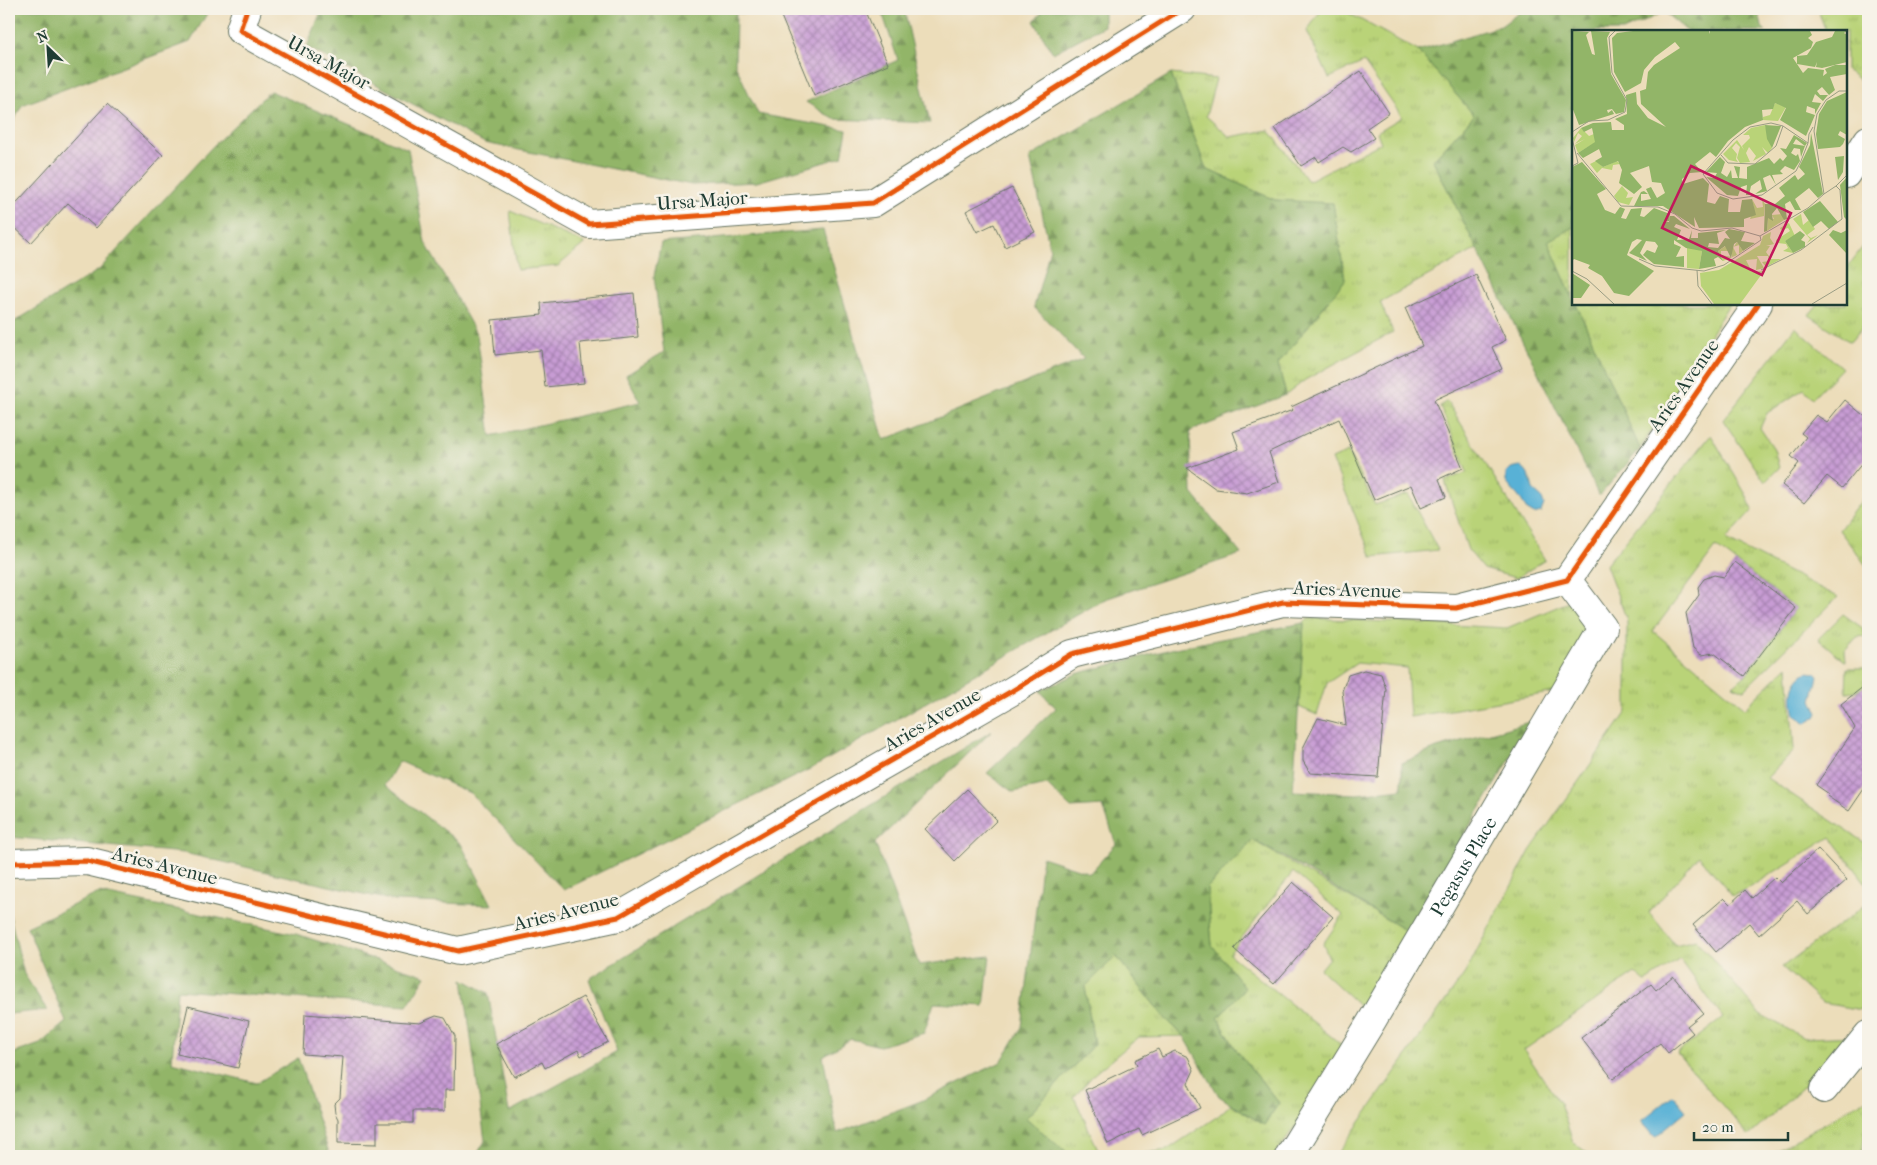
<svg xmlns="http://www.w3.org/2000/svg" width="1877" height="1165" viewBox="0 0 1877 1165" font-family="'IM FELL French Canon',serif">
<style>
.grass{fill:url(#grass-tufts);stroke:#6c8856}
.forest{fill:url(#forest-firs);stroke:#58794e}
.water{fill:#59b1d6;stroke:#3c7785}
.building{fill:url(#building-cross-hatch)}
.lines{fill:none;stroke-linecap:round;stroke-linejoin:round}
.minor-casing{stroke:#677563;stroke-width:30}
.minor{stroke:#fff;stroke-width:28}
.cycleway-casing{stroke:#f7f3e8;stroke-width:8}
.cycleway{stroke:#e8590c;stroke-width:5}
.labels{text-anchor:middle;stroke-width:5;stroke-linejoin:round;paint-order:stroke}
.street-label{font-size:19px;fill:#1f3d34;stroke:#f7f3e8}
.inset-road{fill:none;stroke:#9a9d84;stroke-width:1}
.view{fill:#c2185b;fill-opacity:0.15;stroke:#c2185b;stroke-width:2.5}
.inset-edge{fill:none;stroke:#1f3d34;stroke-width:2.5}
</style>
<defs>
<pattern id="grass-tufts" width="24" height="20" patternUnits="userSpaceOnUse" patternTransform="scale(1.25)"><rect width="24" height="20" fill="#b9d378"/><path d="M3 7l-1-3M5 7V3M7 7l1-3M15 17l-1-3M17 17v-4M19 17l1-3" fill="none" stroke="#9fb668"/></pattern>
<pattern id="forest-firs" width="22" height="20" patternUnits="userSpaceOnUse" patternTransform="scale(1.25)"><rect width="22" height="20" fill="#92b568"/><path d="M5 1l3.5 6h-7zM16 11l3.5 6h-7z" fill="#779456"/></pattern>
<pattern id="building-cross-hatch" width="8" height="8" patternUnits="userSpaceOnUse" patternTransform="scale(1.25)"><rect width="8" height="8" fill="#c89cd4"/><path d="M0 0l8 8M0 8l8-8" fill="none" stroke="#a280ad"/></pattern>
</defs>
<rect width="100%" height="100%" fill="#f7f3e8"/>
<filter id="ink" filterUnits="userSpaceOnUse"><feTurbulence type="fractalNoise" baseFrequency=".02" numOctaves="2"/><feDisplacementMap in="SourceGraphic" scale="10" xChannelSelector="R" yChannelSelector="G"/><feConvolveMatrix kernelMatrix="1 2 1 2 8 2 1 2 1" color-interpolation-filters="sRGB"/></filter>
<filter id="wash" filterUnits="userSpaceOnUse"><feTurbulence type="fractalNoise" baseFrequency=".0096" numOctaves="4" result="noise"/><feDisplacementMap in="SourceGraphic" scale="20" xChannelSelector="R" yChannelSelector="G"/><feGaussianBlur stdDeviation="1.12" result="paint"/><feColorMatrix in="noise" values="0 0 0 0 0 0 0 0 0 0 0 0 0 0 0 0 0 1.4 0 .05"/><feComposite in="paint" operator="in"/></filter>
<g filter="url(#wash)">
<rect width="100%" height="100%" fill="#ecddba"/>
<path class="grass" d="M1322,9H1341L1418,51L1474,115L1433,160L1477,249L1380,302L1393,332L1305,380L1286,395L1278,364L1345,280L1333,204L1275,200L1206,169L1171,74L1216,79L1206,116L1230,137L1269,130L1308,181L1381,143L1377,132L1402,117L1364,62L1329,78L1307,31Z
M1823,9H1868V86L1846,70V31H1826L1819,13Z
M510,211L584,243V244L558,266L517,270Z
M1573,227V299L1547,240Z
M1868,240V321L1850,342L1809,315L1818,304H1846V269Z
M1576,304H1729L1640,449Z
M1795,327L1842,368L1813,398L1804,389L1767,413L1760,428L1774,449L1779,468L1765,482L1723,420Z
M1447,401L1545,560L1516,578L1484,569L1468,550L1445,481L1467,472L1440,406Z
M1711,435L1745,493L1753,510L1726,540L1838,597L1744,690L1733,685L1745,676L1796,608L1716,547L1653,631L1745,708L1788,666L1794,750L1767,778L1868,845V886L1831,837L1745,890L1733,896L1699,856L1649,912L1675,945L1696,940L1760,1014L1804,1038L1859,1036L1749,1136L1677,1053L1723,1018L1680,959L1645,982L1635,973L1524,1050L1560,1104L1573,1142L1591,1156H1336L1465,973L1530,851L1627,712V620L1606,565Z
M1348,452L1375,505L1408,494L1438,550L1372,557L1332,459Z
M1868,492V568L1839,530Z
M1571,601L1586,632L1555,692L1410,717L1407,668L1357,663L1327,683L1317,715L1299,707L1304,623L1309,618L1507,628Z
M1843,614L1868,632V636L1857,637L1845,650L1846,662L1818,639Z
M1847,668H1868V690L1846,692Z
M1252,840L1406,931L1365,1011L1320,969L1329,958L1323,944L1343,915L1293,872L1229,954L1343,1046L1297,1125L1274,1156H1126L1167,1150L1218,1116L1231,1104L1264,1125L1279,1103L1237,1051L1218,1018L1244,988L1212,945L1207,888Z
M1868,903V1011L1822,1003L1782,967Z
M1116,956L1164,1017L1184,1036L1139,1037L1094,1074L1074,1097L1101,1156H1070L1026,1118L1094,1044L1085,987Z
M1868,1098V1117L1861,1156H1768Z"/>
<path class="forest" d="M9,9H199L208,12L190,42L22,105L9,131Z
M322,9H393L439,12V9H751L752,13H736L735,64L758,114L847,130L842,157L757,182L692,185L485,143L307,47Z
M881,9H904L930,123L834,119L806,102L898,60Z
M1045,9H1104V26L1053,53L1034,21Z
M1524,9H1758L1762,27L1766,31H1687L1664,12L1623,31H1573V227L1548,241L1573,299V304H1576L1640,449L1599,496L1433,160L1474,115L1418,51L1501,26Z
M1171,74L1206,169L1275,200L1333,203L1345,280L1278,364L1286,395L1190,431L1192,493L1241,554L1105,599L816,766L564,890L470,793L399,761L385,785L461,844L492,905L395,901L184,853L9,837V325L99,270L213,146L270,91L408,149L425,242L477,335L491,436L640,402L626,375L664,352L654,276L661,243L823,230L884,440L1084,359L1034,307L1050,249L1030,157Z
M1304,623L1293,791L1357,794L1402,789V763L1437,748L1533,721L1406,931L1303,868L1253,840L1207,888L1212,945L1245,988L1218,1018L1237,1051L1279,1103L1264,1125L1219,1096L1184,1036L1164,1017L1116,956L1085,987L1094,1044L1026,1118L1070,1156H476L485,1141L463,979L488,993L509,1112L617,1052L589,979L992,731L875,843L919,965L990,956L984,1006L934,1003L924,1033L880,1046L851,1039L823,1056L837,1133L921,1101L1001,1062L1022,1027L1042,857L1090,873L1116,844L1103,806L1071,808L1047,785L1013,792L987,773L1056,708L1040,691L1076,674L1175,648Z
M99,893L296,934L426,976L407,1006L177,990L172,1062L257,1083L298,1058L330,1156H9V1055L40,1044L66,1022L27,927Z
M9,912L24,974L47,1010L9,1014Z"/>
<path class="water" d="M1520,466C1529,473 1531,479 1533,490L1542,498L1544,504L1541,512L1534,514L1526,509C1522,498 1513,492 1506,482V473L1511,468Z
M1807,672L1816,673L1818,677L1812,700L1818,713L1816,717L1806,723L1795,715C1791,699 1790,682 1807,672Z
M1673,1095L1686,1111L1655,1137L1641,1121Z"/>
<g id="blocks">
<path class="building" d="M778,9H865L888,64L814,96Z
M1361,71L1389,113L1367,128L1374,138L1351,152L1343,147L1319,162L1316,157L1301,166L1275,128Z
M107,104L163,155L96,228L68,203L31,243L9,222V211Z
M1012,188L1035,232L1005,247L994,224L977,232L966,211Z
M1476,275L1506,340L1492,347L1502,369L1434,400L1463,468L1439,479L1446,497L1421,508L1411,485L1374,500L1339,419L1269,452L1279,482L1247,493L1216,489L1187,468L1239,449L1233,432L1293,410L1291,407L1422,346L1405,308Z
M634,293L638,337L580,343L584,383L545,387L541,350L495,355L492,320L542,315L541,303Z
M1845,400L1868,419V456L1842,488L1827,476L1804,503L1782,485L1799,463L1791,456L1806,437L1801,433L1816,415L1827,422Z
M1735,562L1796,608L1744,676L1714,653L1701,655L1693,648L1686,613L1699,595L1698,587L1704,579L1714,575L1724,577Z
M1364,670L1381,674L1386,689L1378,777L1310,773L1303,761V748L1318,718L1346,725L1342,691L1348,675Z
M1868,683V783L1849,811L1827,796L1829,794L1816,785L1855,728L1841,704Z
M967,789L997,820L955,861L925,829Z
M1818,849L1847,880L1808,914L1797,901L1759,935L1749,923L1716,952L1693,925L1724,898L1730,904L1745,890L1752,898L1775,877L1781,883Z
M1293,882L1333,917L1274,984L1234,949Z
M1673,976L1703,1013L1687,1026L1693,1033L1668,1053L1660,1043L1613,1079L1581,1038L1651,984L1656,990Z
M583,997L608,1042L581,1056L578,1050L545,1068L542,1062L514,1077L496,1044Z
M188,1006L249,1021L238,1068L177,1054Z
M305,1014L420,1023L436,1016L445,1018L455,1036L454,1090H445V1111H413V1123H377V1144L338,1143V1119L335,1113L334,1104L340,1098L343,1057L303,1054Z
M1158,1049L1162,1057L1175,1051L1188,1057L1194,1070L1188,1083L1200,1108L1142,1135L1139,1129L1108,1144L1085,1090L1137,1065L1135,1060Z"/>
</g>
</g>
<g filter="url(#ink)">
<use href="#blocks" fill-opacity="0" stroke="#677563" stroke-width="1"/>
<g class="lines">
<defs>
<g id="minor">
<path d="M247,9L240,30L589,224L873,203L1182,9"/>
<path d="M1846,174L1868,140"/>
<path d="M9,863L87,861L458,951L618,917L1012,691L1072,654L1283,602L1456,608L1567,580L1758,304"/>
<path d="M1824,1089L1868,1035"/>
<path id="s1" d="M1289,1156L1370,1024L1603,628L1567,580"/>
</g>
</defs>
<use href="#minor" class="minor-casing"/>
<use href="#minor" class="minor"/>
<defs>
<path id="cycleway" d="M247,9L240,30L589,224L873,203L1182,9
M9,863L87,861L458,951L618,917L1012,691L1072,654L1283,602L1456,608L1567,580L1758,304"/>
</defs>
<use href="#cycleway" class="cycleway-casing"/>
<use href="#cycleway" class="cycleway"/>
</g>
</g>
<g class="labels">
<g class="street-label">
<text transform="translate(329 62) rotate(29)" y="7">Ursa Major</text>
<text transform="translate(702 200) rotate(-4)" y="7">Ursa Major</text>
<text transform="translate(1683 385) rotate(-55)" y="7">Aries Avenue</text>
<text transform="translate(1347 589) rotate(2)" y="7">Aries Avenue</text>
<text transform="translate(932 719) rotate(-30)" y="7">Aries Avenue</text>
<text transform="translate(165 865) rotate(14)" y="7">Aries Avenue</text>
<text dy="7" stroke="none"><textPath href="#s1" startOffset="338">Pegasus Place</textPath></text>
<text transform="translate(566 911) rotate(-14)" y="7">Aries Avenue</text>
</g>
</g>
<g transform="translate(1572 30)">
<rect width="275" height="275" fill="#ecddba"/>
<path d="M203,73L214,77L206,91L191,90V87L198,85ZM193,95L200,118L196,123L190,117L194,124L181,131L184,126L177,117L174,123L178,132L168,133L165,128L168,117L164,113L160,118L165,124L164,129L166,132L157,130L151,124L165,110L172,120L170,116L178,108L177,105H171L179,98ZM9,98L17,106L22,104L24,112L6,123L3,115L13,109L3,114L10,106L6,103L2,112L1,108ZM24,131L31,137L45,131L48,134L41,135L40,140L30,138L25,143L18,134ZM50,156L56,163L54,168L61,167L57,175L46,172L42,166ZM180,169L185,178L191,177L190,169L193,174L192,186L178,189L182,179ZM210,184L212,190L195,201L196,188L202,189L200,185ZM229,184L231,195L237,190L243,199L235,205L239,208L246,205L235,213L238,209L221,189ZM217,193L223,206L213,211L221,223L211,221L216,218L214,214L205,213L204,210L218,201L216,198L209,200L208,198ZM199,202L198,208L202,214L194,216H198L194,222L199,229H209L194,237L190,232L197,231L196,226H185L192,238L184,240L185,229L174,230L180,242L192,241L168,274H142L129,256L128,243L147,240L188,215L191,206ZM165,212L171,221L167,224V215L161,217L165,225L151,231L146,221L155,215L157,221H149V225L160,227L159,221ZM120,217L130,221L127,239L115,238V218Z" fill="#b9d378"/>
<path d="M0,1L17,2L14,5L20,24L23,25L19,1L38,2L35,8L39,44L54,70L52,82L44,84L40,79L35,80L36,83L40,80L42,84L7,95L0,77ZM61,1H137V4L138,1H238L240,5L236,8L241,12L239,18L221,28L231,43L236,38L252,40L251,46L255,43L253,39L263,35H275V44L258,47L263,60L257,65L250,57L245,61L248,65H256L251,71L243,64L240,72L249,73L243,84V79L235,76L234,82L243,85L234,106L208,90L214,78L203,73L201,79L190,80L191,90L173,97L156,111L144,127L138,122L123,134L130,142L118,143L110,149L111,154L131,148L137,154L135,172L143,174L148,166L157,169L156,182H168L170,170L180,169L184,185L172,189V197L127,198L122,187L123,197L91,176H62L69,162L72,161L76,164H69V171L79,169L74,159L79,157L85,168L93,163L89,153L80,152L77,136L58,143L70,157L62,164L47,153L50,140L46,131L31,137L23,131L30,127L27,119L11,128L6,123L23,112L20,98L12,102L9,98L21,93L39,92L40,100H52V95L43,89L55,84L54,65L64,62L65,74L76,88L94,97L69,74L68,61L74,59L76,42L82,35L108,18L103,12L83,27L72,40L69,53L53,62L42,42L40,8L45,3ZM263,1H275L272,3L275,5V32L250,38L244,37L245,32L243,37L225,34V26L235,25L244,12L260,7ZM275,62V105L268,101L266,105L273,109L271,114L268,117L246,119L244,104L247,84L255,71ZM193,95L209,96L200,118L195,109ZM239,103L251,164L246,168L237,158L223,169L229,180H223L218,171L213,174L215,189L212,190L205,178L200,184L201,191L196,188L195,201L192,202L193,174H203L213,166L207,158L223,145L226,150L233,144L227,137L238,115ZM222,105L235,113L233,116L224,109L221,114L233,116L229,127L228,119L222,118L219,123L224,126L226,124L228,131L222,140L213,136L208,141L211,144L200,145L204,155L198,145L191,148L195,161L183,164L190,159L188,150L179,156L177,165H174L175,155L169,157L166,166L155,165L134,147L142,148L145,143L134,142L148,127L153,132L149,143L155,147L159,140L160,148H166L162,136L168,137L167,148L175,149V137L197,128L202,134L208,128L211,131L215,126L208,118L214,119ZM272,126L271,142L266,150L263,127ZM10,132L34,159L25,164L33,180L43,184L48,177L53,179L49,188L54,189L59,179L70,178L68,186L72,187L82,178L98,184L97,191L91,192H97L98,186H102L118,199L104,194L102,197L109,200L105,210L117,209L120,200L119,208H126V203L154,200L145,203L147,214L137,213L136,217L146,218L153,208L158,209L153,202L157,199L173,202L169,211L183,213L171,221L165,212L162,214L159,228L153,216L146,221L151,231L146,227L142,229L144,236L127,239L130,221L114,218L102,210V214L109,217L104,227L112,226V237L82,234L71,225L75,220L83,223L86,216L83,212L74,211L68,223L75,231L57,223L70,210L65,209L60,212L55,225L82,241L57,266L42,263L30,246L16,238L18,235L2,229L0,231V137ZM275,147V190L272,187L268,155ZM248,171L266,192L257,199L249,191L241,197L231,182ZM261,200L269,203L275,200V224L257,205ZM228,201L233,205L229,210L233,212V217L221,223L213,211ZM0,243L18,255L9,268H0Z" fill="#92b568"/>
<path class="inset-road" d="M0,102L17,91L36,90L53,82L55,70L40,43L37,7L43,1M0,108L6,133L0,136M236,113L211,96L199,93L178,97L161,110L131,144L145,163L161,169L190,165L224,141L229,131L236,113L237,104L241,97M5,123L49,176L86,177L103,184L120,198L129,201L160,198L188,206L236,178L252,164L242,101L245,84L254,70L267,61H275M149,125L156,133L183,134L204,116L211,96M264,156L275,145M67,229L83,236L132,241L152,235L189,210L188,206M125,240L126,256L140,274M189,240L229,220L270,189L268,160L264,156L252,164M0,241L15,249L42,274M240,274L275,253"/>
<path class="view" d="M119,136L219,183L190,245L90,198Z"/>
<rect width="275" height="275" class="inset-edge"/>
</g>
<rect width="1877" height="1165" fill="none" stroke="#f7f3e8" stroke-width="30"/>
<g transform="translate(48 48) rotate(335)" stroke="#f7f3e8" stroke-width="4" paint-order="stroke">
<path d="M0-4L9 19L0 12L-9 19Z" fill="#1f3d34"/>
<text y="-8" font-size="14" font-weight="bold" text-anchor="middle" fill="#1f3d34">N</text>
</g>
<path d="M1694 1132v8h94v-8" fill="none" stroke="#1f3d34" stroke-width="2.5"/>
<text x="1702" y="1132" font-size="15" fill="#1f3d34" stroke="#f7f3e8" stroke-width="4" paint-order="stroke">20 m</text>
</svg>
